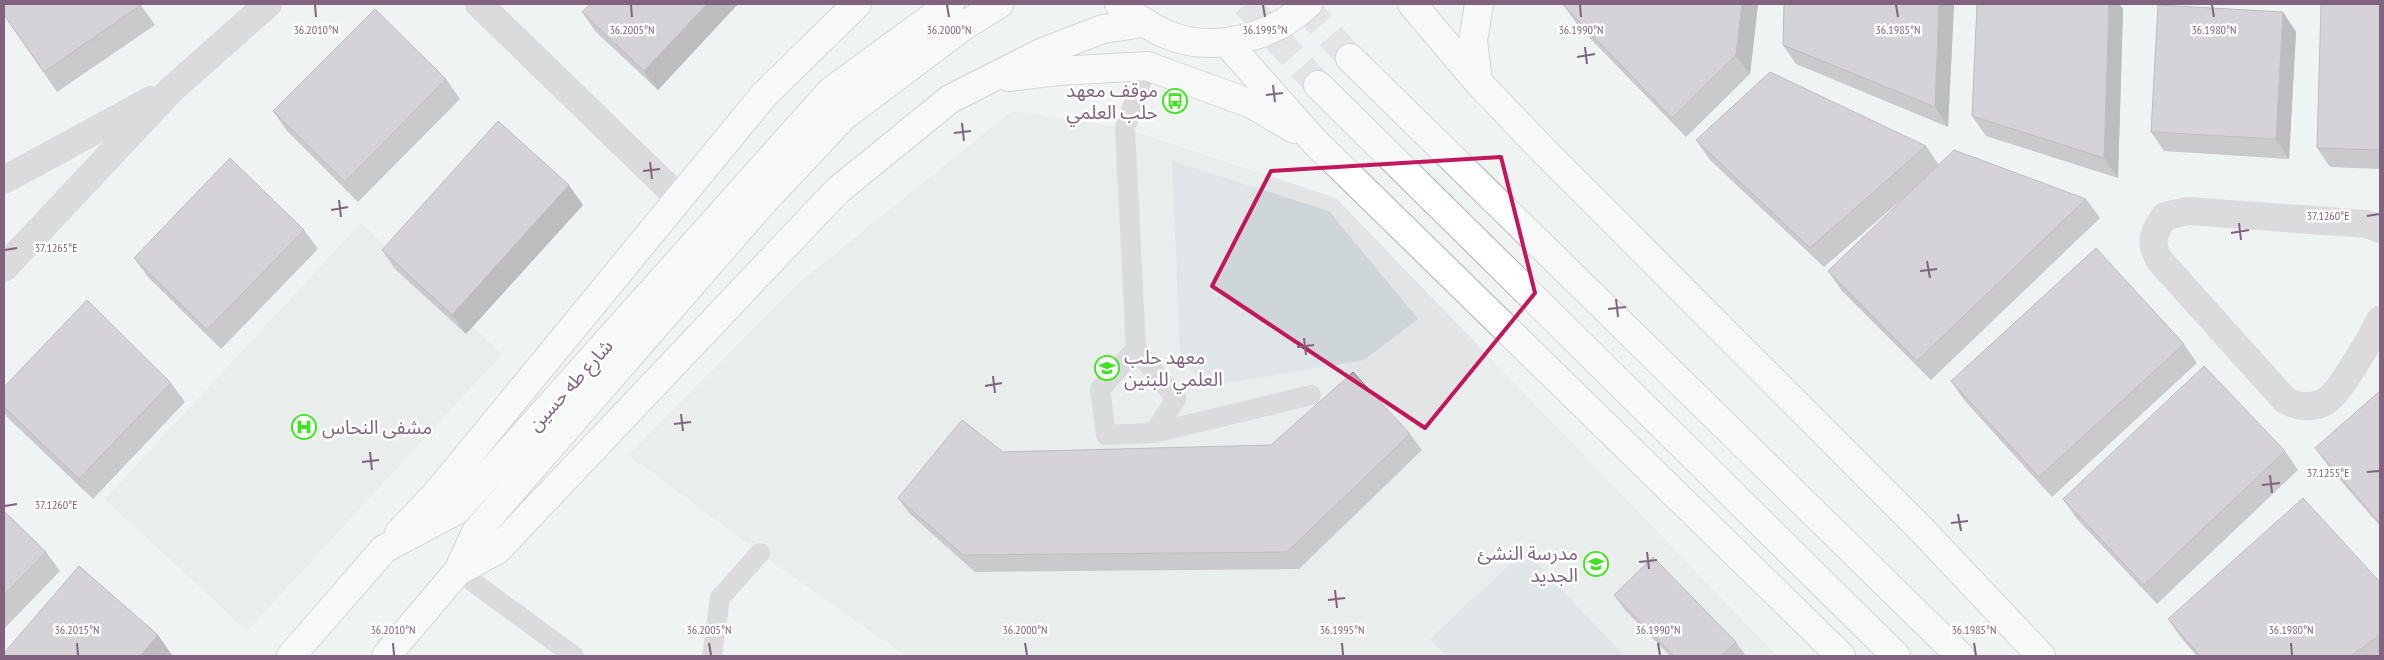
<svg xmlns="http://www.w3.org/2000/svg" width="2384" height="660" viewBox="0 0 2384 660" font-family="'PT Sans Narrow','Noto Sans Arabic',sans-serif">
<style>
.built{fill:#e3e4e5}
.green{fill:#cfd6d9}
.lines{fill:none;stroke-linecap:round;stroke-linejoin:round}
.primary-tunnel{stroke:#d4d0d5;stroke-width:28;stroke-dasharray:28 14;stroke-linecap:butt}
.primary-casing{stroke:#b7aeb6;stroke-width:30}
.lane{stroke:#c3bac2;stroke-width:20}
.street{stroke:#c3bac2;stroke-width:28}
.primary{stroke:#fff;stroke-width:28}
.wall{fill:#9e949e}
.shaded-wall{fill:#817881}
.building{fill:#b8acb8;stroke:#817881}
.marked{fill:none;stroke:#c2185b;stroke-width:4;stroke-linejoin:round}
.ticks{fill:none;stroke:#81637f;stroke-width:2}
.labels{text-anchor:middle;stroke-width:5;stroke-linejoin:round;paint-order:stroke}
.poi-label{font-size:19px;fill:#81637f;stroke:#fff;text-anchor:end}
.street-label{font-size:19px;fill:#81637f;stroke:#fff}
.ticks-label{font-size:12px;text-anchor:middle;fill:#81637f;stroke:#fff;stroke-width:5;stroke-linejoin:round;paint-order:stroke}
</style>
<rect width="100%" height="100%" fill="#eff4f2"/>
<path class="built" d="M1012,111L1125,128L1336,198L1777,656H903L904,655L760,553L628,455L801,281Z
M361,223L502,354L247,631L105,499Z"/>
<path class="green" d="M1172,161L1329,211L1418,319L1364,360L1205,387L1180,351Z
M1525,550L1624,656H1447L1430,639Z"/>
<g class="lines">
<path class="primary-tunnel" d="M1246,4L1318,85
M1303,4L1350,58"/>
<defs>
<path id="primary" d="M1119,4C1134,16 1149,27 1168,35C1214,54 1273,37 1308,4
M1412,4L1478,82L1543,150L1919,527L2041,656
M1226,42L1316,143L1841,656
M1350,58L1960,656
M1008,77L1058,71L1147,66L1252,104L1294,129
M1478,82L1473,41L1479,4
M1318,85L1896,656
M399,533L438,492L764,95L857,4
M458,571L497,550L837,191L950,99L1043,52L1103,29L1144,23
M291,656L384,549L457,510L831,91L950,4
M386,656L458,571L476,532L763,202L844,116L965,25L999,4"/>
</defs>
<use href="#primary" class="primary-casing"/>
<path class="lane" d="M1147,66L1125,128L1136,349L1176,399L1154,433
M1136,349L1100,389L1106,435L1154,433L1311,395
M458,571L574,656
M712,656L720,598L760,553"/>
<path class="street" d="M479,4L679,198
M4,180L151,100
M2380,229L2367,224L2188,211L2165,216C2153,232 2149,243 2160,261L2285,400C2298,407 2313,409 2326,401C2340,393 2372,336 2380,320
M4,268L172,89L268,4"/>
<use href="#primary" class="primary"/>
</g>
<path class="wall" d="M140,4L155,25L57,92L4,15Z
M738,4L658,90L596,32L582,12Z
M1758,4L1750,74L1686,137L1579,27L1565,7Z
M1954,4L1948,127L1796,64L1783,45Z
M1977,4H2119L2123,9L2118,178L1986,136L1972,116Z
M2380,4V169L2330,167L2317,148Z
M2283,12L2296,32L2289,159L2164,151L2151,132Z
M446,79L460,99L358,202L287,131L273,111Z
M1696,140L1926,146L1939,165L2086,199L2100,218L1931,380L1842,291L1828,271L1915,188L1824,267L1710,160Z
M583,205L466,334L395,269L382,250Z
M304,230L318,249L221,349L148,277L134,258Z
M2184,344L2197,363L2052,497L1965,401L1951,381Z
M171,383L185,402L93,499L7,417L4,412V387Z
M2380,391V526L2329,467L2315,448Z
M1410,434L1422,450L1299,569L975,572L910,514L898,498L1003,452L1271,445Z
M2285,451L2298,470L2157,604L2077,519L2063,499Z
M4,511L46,552L60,571L4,629Z
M2380,582V656H2197L2182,639L2168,619Z
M1614,595L1736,642L1746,656H1670L1624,609Z"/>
<path class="shaded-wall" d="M707,4H738L658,90L644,71Z
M1742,4H1758L1750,74L1736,55Z
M1939,4H1954L1948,127L1935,107Z
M2109,4H2119L2123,9L2118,178L2104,158Z
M2283,12L2296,32L2289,159L2276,139Z
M569,185L583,205L466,334L452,315Z
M158,635L172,655L170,656H140Z"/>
<path class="building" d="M4,4H140L141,5L44,72L4,15Z
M590,4H707L644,71L582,12Z
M1563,4H1742L1736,55L1672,118L1565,7Z
M1784,4H1939L1935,107L1783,45Z
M1977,4H2109L2104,158L1972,116Z
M2321,4H2380V150L2317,148Z
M2158,5L2283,12L2276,139L2151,132Z
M375,9L446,79L345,182L273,111Z
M1770,72L1926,146L1810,248L1696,140Z
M498,121L569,185L452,315L382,250Z
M1954,150L2086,199L1917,361L1828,271Z
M230,158L304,230L207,330L134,258Z
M2096,248L2184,344L2039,477L1951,381Z
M87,300L171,383L79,479L4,407V387Z
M2204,366L2285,451L2144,585L2063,499Z
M1353,372L1410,434L1287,552L963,555L898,498L962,420L1003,452L1271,445Z
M2380,391V523L2315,448Z
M2303,498L2380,582V635L2351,656H2200L2168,619Z
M4,511L46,552L4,595Z
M1653,557L1736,642L1721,656H1674L1614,595Z
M79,566L158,635L140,656H4V653Z"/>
<path d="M0 0H2384V660H0ZM1501,157L1535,293L1425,428L1212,286L1271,171Z" fill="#eff4f2" fill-opacity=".55" fill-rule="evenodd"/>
<path class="marked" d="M1501,157L1535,293L1425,428L1212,286L1271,171Z"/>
<path class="ticks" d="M315,5L316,17M631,5L632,17M947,5L949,17M1263,5L1265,17M1580,5L1581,17M1896,5L1898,17M2212,5L2214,17M1585,47L1587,64M1577,57L1595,54M1273,85L1275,102M1266,95L1283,93M962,123L964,141M954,133L971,131M650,162L652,179M643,171L660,169M339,200L341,217M331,210L348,207M2367,216L2379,214M2239,223L2241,240M2231,233L2249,230M5,250L17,248M1927,261L1930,278M1920,271L1937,269M1616,299L1618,317M1608,309L1626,307M1304,338L1306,355M1297,347L1314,345M993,376L995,393M985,386L1002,383M681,414L683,431M674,424L691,422M370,452L372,470M362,462L379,460M2367,472L2379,471M2270,475L2272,493M2262,485L2280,483M5,506L17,504M1958,514L1961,531M1951,523L1968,521M1647,552L1649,569M1639,562L1657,560M1335,590L1337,608M1328,600L1345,598M77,643L78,655M393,643L394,655M709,643L711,655M1025,643L1027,655M1342,643L1343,655M1658,643L1660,655M1974,643L1976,655M2291,643L2292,655"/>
<defs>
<symbol id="bus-ring" viewBox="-11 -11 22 22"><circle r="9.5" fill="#fff" stroke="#41e221" stroke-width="1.5"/><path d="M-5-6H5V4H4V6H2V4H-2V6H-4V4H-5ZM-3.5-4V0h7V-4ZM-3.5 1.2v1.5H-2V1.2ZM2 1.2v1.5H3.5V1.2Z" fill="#41e221"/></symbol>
<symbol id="school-ring" viewBox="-11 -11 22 22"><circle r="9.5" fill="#fff" stroke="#41e221" stroke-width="1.5"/><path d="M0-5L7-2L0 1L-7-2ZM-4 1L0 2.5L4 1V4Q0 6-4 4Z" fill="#41e221"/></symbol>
<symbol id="hospital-ring" viewBox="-11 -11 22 22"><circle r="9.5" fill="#fff" stroke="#41e221" stroke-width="1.5"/><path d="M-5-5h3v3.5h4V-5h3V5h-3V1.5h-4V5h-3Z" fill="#41e221"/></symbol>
</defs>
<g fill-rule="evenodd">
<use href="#bus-ring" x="1161" y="87" width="28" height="28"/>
<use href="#school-ring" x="1093" y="354" width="28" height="28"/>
<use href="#hospital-ring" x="290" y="413" width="28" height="28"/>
<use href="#school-ring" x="1582" y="550" width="28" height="28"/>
</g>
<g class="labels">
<g class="poi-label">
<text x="1158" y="97">موقف معهد<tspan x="1158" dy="22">حلب العلمي</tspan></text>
<text x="1124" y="364" text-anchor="start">معهد حلب<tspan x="1124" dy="22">العلمي للبنين</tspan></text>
<text x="322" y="434" text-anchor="start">مشفى النحاس</text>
<text x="1578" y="560">مدرسة النشئ<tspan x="1578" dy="22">الجديد</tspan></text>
</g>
<g class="street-label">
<text transform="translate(570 385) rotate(-48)" y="7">شارع طه حسين</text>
</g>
</g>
<g class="ticks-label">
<text x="316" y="34">36.2010°N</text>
<text x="632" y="34">36.2005°N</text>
<text x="949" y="34">36.2000°N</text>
<text x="1265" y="34">36.1995°N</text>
<text x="1581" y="34">36.1990°N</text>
<text x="1898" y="34">36.1985°N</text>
<text x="2214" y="34">36.1980°N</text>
<text x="2328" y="220">37.1260°E</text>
<text x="56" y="252">37.1265°E</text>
<text x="2328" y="477">37.1255°E</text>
<text x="56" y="509">37.1260°E</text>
<text x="77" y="634">36.2015°N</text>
<text x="393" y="634">36.2010°N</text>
<text x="709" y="634">36.2005°N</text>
<text x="1025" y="634">36.2000°N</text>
<text x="1342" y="634">36.1995°N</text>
<text x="1658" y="634">36.1990°N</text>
<text x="1974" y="634">36.1985°N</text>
<text x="2291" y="634">36.1980°N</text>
</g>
<rect width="2384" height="660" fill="none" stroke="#81637f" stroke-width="10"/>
</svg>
